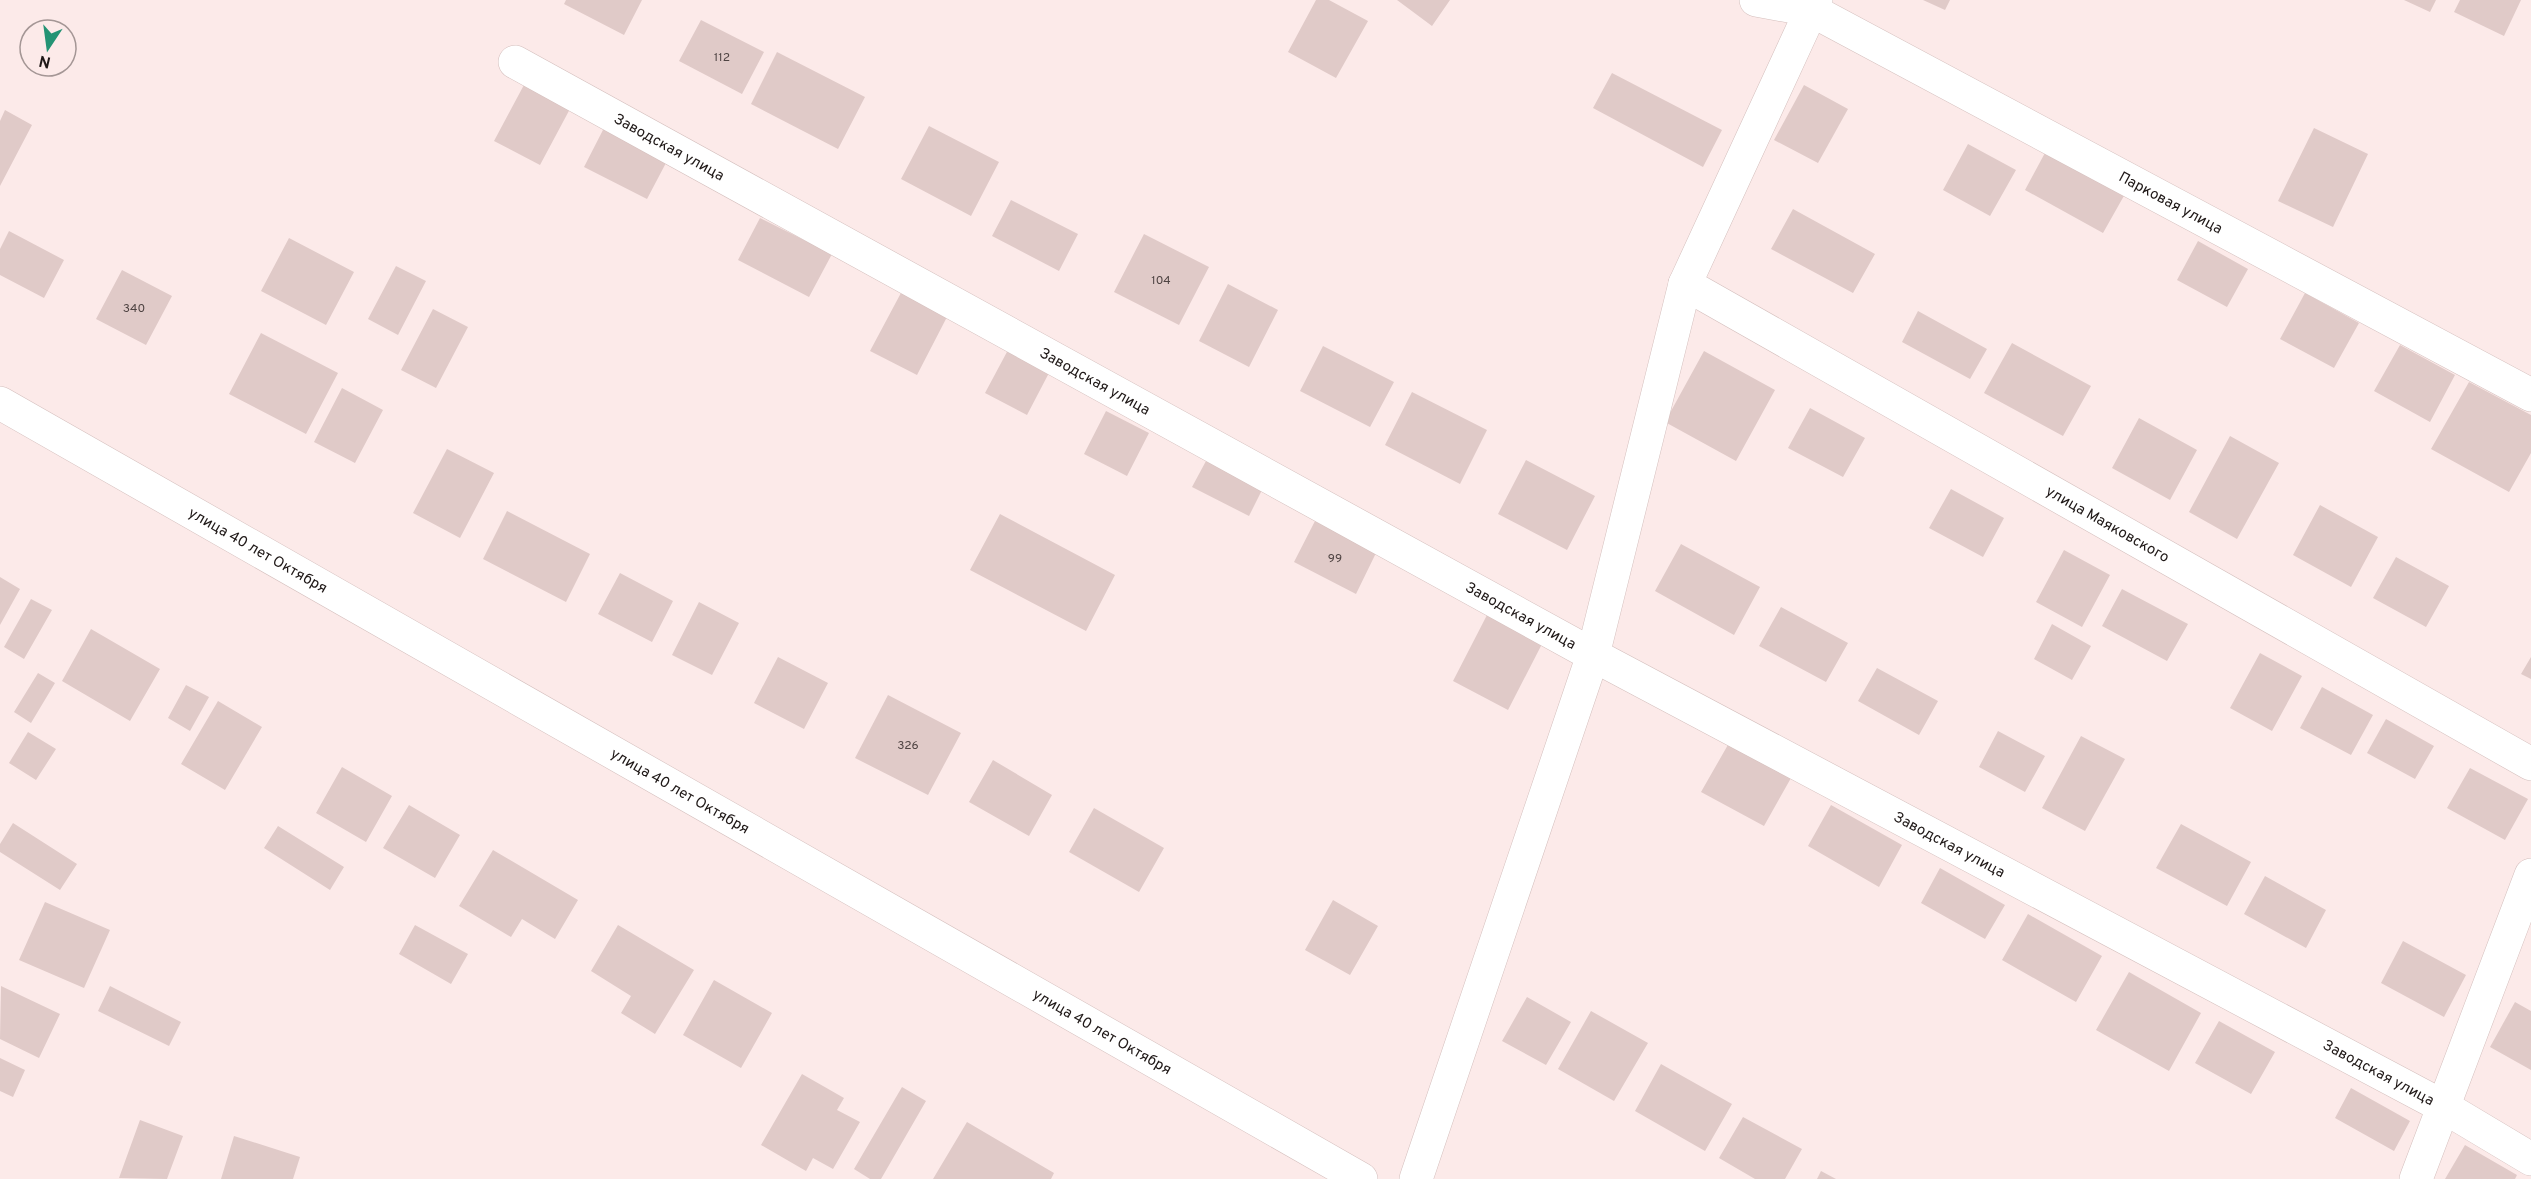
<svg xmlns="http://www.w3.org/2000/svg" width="2531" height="1179" viewBox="0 0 2531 1179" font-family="Overpass,sans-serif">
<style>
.building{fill:#e0cac8}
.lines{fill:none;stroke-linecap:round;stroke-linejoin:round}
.minor-casing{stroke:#d4bfbd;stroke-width:34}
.tertiary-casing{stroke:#d4bfbd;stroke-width:34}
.minor{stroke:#fff;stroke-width:33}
.tertiary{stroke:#fff;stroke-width:33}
.labels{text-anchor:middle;stroke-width:5;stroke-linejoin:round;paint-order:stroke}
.number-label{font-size:12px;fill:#4f4443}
.street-label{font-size:15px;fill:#1f1817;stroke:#fceae9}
</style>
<rect width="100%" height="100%" fill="#fceae9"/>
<path class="building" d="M566,0H642L624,35L564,4Z
M1316,0H1329L1368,21L1336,78L1288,52Z
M1397,0H1450L1432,26Z
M1923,0H1950L1945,10Z
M2404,0H2436L2430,12Z
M2460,0H2521L2504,36L2454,12Z
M701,20L764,52L742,94L679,61Z
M777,52L865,97L838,149L751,104Z
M1612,73L1722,130L1703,167L1593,108Z
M525,83L571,107L540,165L494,141Z
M1804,85L1848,109L1818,163L1774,140Z
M5,110L32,125L0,186V121Z
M929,126L999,162L971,216L901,179Z
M604,128L667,161L647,199L584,167Z
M2314,128L2368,154L2333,227L2278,201Z
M1968,144L2016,170L1990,216L1943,190Z
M2046,151L2125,194L2103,233L2025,190Z
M1011,200L1078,234L1059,271L992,236Z
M1793,209L1875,254L1853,293L1771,249Z
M760,218L832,254L809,297L738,260Z
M9,231L64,260L44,298L0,275V249Z
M1144,234L1209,267L1179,325L1114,292Z
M289,238L354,272L326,325L261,291Z
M2198,241L2248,269L2227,307L2177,280Z
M396,266L426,281L398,335L368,319Z
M122,270L172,296L146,345L96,319Z
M1228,284L1278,310L1249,367L1199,341Z
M902,291L948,315L917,375L870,351Z
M2305,293L2359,323L2334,368L2280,339Z
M433,309L468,327L436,388L401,370Z
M1918,311L1987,349L1970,379L1902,342Z
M261,333L338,373L306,434L229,394Z
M2012,343L2091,386L2063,436L1984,393Z
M2400,345L2455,375L2430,422L2374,391Z
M1323,346L1394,382L1370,427L1300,391Z
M1008,350L1050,371L1027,415L985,393Z
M1704,351L1775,390L1736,461L1665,422Z
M2469,382L2531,415V453L2509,492L2431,449Z
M342,388L383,410L355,463L314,442Z
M1412,392L1487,430L1460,484L1385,445Z
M1810,408L1865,438L1843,477L1788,448Z
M1106,411L1149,433L1127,476L1084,454Z
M2139,418L2197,450L2170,500L2112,468Z
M2230,436L2279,463L2237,539L2189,512Z
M447,449L494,473L460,538L413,513Z
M1526,460L1595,496L1567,550L1498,514Z
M1206,461L1262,490L1249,516L1192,487Z
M1951,489L2004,518L1983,557L1929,528Z
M2320,505L2378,537L2351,587L2293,555Z
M507,511L590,554L566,602L483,559Z
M1000,514L1115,575L1086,631L970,570Z
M1315,521L1376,553L1356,594L1294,562Z
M1681,544L1760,587L1734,635L1655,591Z
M2064,550L2110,575L2082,627L2036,602Z
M2396,557L2449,586L2426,627L2373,598Z
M620,573L673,601L652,642L598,614Z
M0,577L20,589L0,625Z
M2122,589L2188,624L2167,661L2102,626Z
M31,599L52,610L24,659L4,647Z
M699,602L739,623L712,675L672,655Z
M1781,607L1848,643L1826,682L1759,646Z
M1487,615L1542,644L1508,710L1453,681Z
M2052,624L2091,646L2072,680L2034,659Z
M91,629L160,669L130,721L62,681Z
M2260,653L2302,676L2272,731L2230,708Z
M778,657L828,683L804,729L754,703Z
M2531,657V679L2521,674Z
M1877,668L1938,701L1919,735L1858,701Z
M38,673L55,683L31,723L14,712Z
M186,685L209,697L190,731L168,718Z
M2322,687L2373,715L2351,755L2300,728Z
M888,695L961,733L928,795L855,758Z
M218,701L262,727L225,790L181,764Z
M2386,719L2434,746L2415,779L2367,753Z
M1998,731L2045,756L2025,792L1979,767Z
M28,732L56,749L36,780L9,763Z
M2081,736L2125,759L2085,831L2042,808Z
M1729,743L1791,778L1764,826L1701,792Z
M993,760L1052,795L1029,836L969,802Z
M342,767L392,796L366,842L316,813Z
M2470,768L2528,799L2505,840L2447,808Z
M409,805L460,835L435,878L383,848Z
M1831,805L1902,845L1879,887L1808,846Z
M1094,808L1164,848L1139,892L1069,852Z
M13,823L77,864L60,890L0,852V844Z
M2181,824L2251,862L2227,906L2156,868Z
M278,826L344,867L330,890L264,848Z
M493,850L578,900L555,939L522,919L511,937L459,906Z
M1940,868L2005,905L1985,939L1921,903Z
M2265,876L2326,910L2306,948L2244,914Z
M1333,900L1378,926L1350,975L1305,950Z
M45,902L110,930L84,988L19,960Z
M2028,914L2102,956L2076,1002L2002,960Z
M415,925L468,954L451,984L399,954Z
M618,925L694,970L655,1034L621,1013L631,996L591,971Z
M2403,941L2466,975L2444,1017L2381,983Z
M2129,972L2201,1013L2169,1071L2096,1030Z
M714,980L772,1013L741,1068L683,1035Z
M1,986L60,1014L39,1058L0,1039Z
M110,986L181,1022L169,1046L98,1011Z
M1527,997L1571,1022L1546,1065L1502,1041Z
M2515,1002L2531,1011V1070L2490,1047Z
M1591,1011L1648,1043L1614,1101L1558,1069Z
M2219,1021L2275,1052L2251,1094L2195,1063Z
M0,1058L25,1070L13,1097L0,1091Z
M1661,1064L1732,1104L1705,1151L1635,1111Z
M802,1074L844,1098L837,1110L860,1122L833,1169L813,1158L806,1171L761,1145Z
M902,1087L926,1101L881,1179H870L854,1169Z
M2351,1088L2410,1121L2394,1151L2335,1118Z
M1743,1117L1802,1149L1785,1179H1755L1719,1158Z
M140,1120L183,1136L167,1179L119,1178Z
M967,1122L1054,1173L1051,1179H933Z
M234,1136L300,1157L293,1179H221Z
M2465,1145L2517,1175L2515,1179H2445Z
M1821,1171L1836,1179H1817Z"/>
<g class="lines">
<defs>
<g id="minor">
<path id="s1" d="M1756,0L1811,10L2531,395"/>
<path id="s2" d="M515,62L1593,655L2444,1107L2531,1159"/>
<path id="s3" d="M1685,284L2531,764"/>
<path d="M1416,1179L1593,655L1685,284L1816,0"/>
<path d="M2416,1179L2531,875"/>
</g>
<g id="tertiary">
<path id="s4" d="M0,403L1361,1179"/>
</g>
</defs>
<use href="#minor" class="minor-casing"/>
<use href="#tertiary" class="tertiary-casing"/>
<use href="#minor" class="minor"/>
<use href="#tertiary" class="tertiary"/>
</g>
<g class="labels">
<g class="number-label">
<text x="722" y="61">112</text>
<text x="1161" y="284">104</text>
<text x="134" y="312">340</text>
<text x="1335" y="562">99</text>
<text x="908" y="749">326</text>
</g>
<g class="street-label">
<text dy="5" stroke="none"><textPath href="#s2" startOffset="176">Заводская улица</textPath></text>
<text dy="5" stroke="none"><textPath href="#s1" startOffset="464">Парковая улица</textPath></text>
<text dy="5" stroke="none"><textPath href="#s2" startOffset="662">Заводская улица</textPath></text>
<text dy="5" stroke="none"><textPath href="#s3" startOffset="486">улица Маяковского</textPath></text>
<text dy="5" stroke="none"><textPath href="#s4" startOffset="297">улица 40 лет Октября</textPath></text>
<text dy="5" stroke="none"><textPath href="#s2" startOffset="1148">Заводская улица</textPath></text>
<text dy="5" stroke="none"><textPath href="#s4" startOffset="783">улица 40 лет Октября</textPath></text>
<text dy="5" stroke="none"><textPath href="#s2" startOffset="1634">Заводская улица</textPath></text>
<text dy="5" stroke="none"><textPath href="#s4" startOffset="1269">улица 40 лет Октября</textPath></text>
<text dy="5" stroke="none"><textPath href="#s2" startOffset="2120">Заводская улица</textPath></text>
</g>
</g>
<g transform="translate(48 48) rotate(193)"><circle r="28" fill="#fceae9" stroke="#a49695" stroke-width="1.5"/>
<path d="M0-4.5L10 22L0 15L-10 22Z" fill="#249374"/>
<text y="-9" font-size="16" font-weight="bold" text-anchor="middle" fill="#1f1817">N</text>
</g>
</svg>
